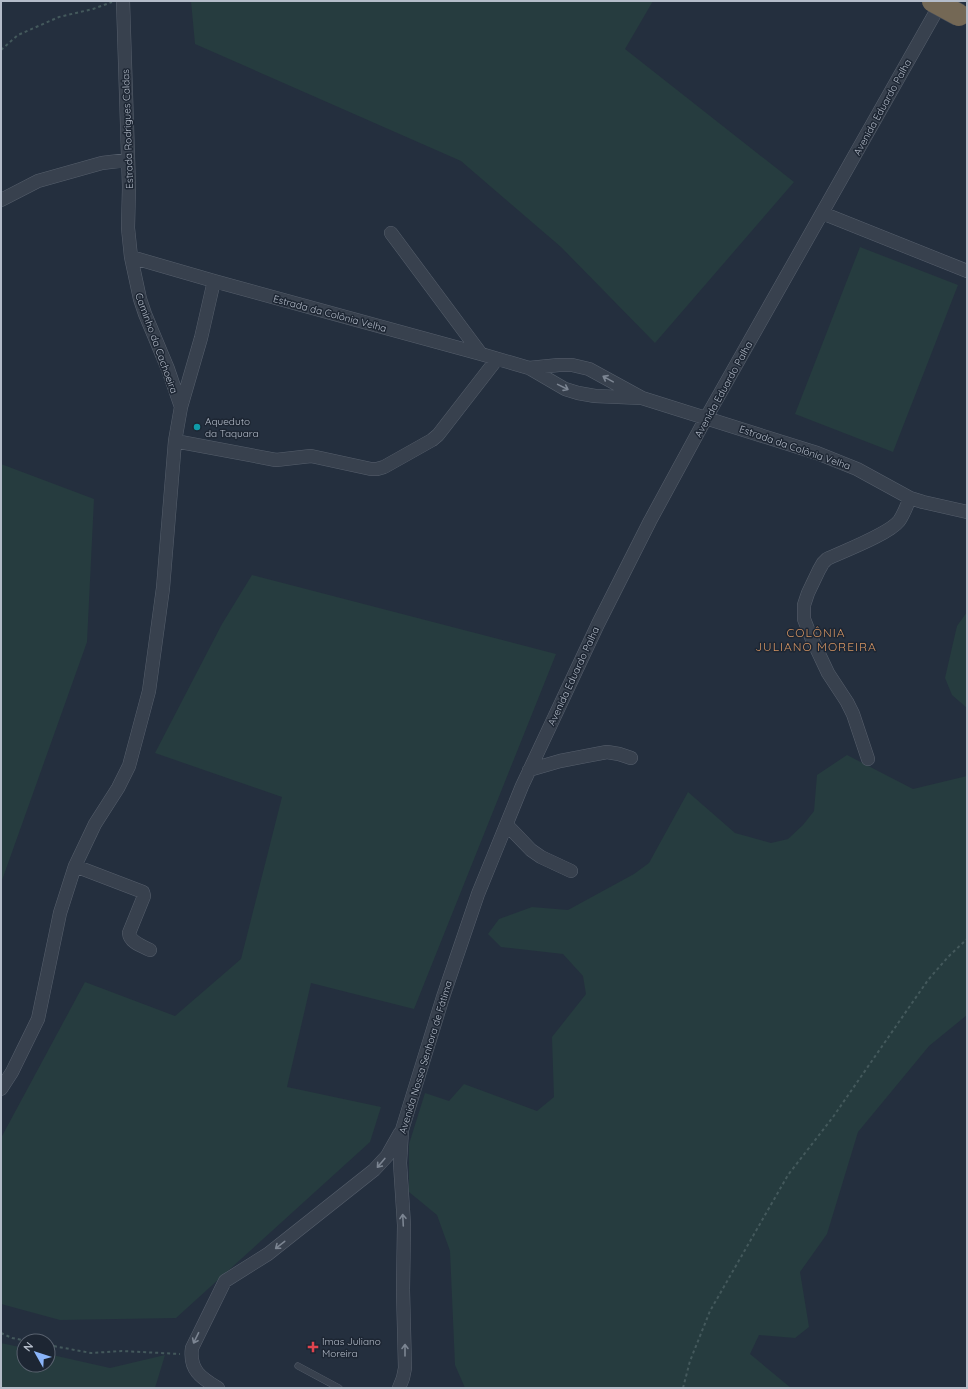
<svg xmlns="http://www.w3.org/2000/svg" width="968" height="1389" viewBox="0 0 968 1389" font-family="Quicksand,sans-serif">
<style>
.green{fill:#263c3f}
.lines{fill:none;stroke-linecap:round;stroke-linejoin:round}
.lane-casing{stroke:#565f6c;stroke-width:7}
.street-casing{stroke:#565f6c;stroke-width:14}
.path{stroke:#44595c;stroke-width:2;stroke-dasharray:3 3;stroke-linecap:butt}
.lane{stroke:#38414e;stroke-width:6}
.street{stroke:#38414e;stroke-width:13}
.highway-bridge-casing{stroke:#434c59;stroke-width:23;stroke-linecap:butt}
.highway-bridge{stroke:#746855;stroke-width:22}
.oneway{stroke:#7c8592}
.culture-dot{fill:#0f9aa8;stroke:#1d2633;stroke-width:1.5}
.health-dot{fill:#e0444e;stroke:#1d2633;stroke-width:1.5}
.labels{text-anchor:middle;stroke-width:3;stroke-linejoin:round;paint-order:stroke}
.street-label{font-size:10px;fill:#b4bcc9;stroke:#1d2633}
.poi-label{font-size:10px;fill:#b4bcc9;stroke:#1d2633;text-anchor:start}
.quarter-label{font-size:12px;letter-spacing:1px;fill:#d59563;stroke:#1d2633}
</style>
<rect width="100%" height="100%" fill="#242f3e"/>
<path class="green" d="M191,1H653L625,49L794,182L655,343L561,247L461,161L195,44Z
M860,247L958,285L893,452L795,414Z
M1,464L94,499L87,642L1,883Z
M252,575L556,654L414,1009L311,983L287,1087L381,1107L370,1142L176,1318L60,1320L1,1304V1138L85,982L175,1016L241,959L282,797L155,753L222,624Z
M967,612V708L952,695L945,678L957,626Z
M847,755L913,789L967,776V1015L929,1046L858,1132L827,1234L800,1272L809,1327L795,1338L759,1335L750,1354L791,1388H465L455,1365L450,1251L437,1215L409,1192V1144L425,1093L449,1101L464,1084L537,1111L554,1097L552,1037L586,994L583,976L563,954L501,947L488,934L499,919L532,907L568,910L634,874L649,863L688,792L735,833L771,843L788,839L803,825L814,811L817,775Z
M1,1343L24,1348V1365H48V1354L110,1368L165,1355L155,1388H1Z"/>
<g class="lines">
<defs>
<path id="lane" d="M298,1366L339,1388"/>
<path id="street" d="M1,200L38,181L102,163L127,160
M822,213L967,271
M391,233L481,354
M131,257L214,281L481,354L529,368L565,389L578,393L595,396L642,398
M529,368L559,365H572L589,369L642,398L817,453L857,469L910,498L923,502L967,512
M181,407L201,338L214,281
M175,441L276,460L311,456L371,469H377L384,467L432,440L438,435L497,359
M868,759L853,714L847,702L828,673L811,637L804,619V605L808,593L819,570L823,563L827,559C844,551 889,534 899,521C904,514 907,505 910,498
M529,770L560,761L607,752L619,754L631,758
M507,825L531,850L541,857L571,871
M75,866L143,892L144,896L129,933C130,943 143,946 150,950
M1,1089L12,1072L38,1019L60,913L75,866L95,824L118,788L129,766L149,691L163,588L175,441L181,407L168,369L145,314L140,299L131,257L128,228L129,187L123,1
M218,1388C201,1378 189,1370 192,1348L225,1281L268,1254L374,1170L387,1156L400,1133
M399,1388L403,1378L405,1368L403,1290L404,1225L400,1163L402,1130L443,997L478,894L522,786L598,624L650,521L706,418L942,1"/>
</defs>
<use href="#lane" class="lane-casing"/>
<use href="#street" class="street-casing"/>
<path class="path" d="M1,50L18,35L59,17L93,9L112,2
M1,1333L12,1338L28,1341
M48,1345L91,1353L122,1351L180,1354
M683,1388L690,1361L710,1311L788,1175L833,1117L928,980L948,957L967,939"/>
<use href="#lane" class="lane"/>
<use href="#street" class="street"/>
<defs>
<path id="highway-bridge" d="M933,1L959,15"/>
</defs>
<use href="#highway-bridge" class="highway-bridge-casing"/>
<use href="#highway-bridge" class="highway-bridge"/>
</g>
<defs><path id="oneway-shaft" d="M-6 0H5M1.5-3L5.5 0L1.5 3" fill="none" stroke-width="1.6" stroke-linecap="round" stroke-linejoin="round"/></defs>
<g class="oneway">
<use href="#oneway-shaft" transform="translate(608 379) rotate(-151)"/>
<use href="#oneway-shaft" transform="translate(563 387) rotate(26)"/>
<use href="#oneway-shaft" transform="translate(381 1163) rotate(130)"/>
<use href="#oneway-shaft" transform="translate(403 1220) rotate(-93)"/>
<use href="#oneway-shaft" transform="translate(280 1245) rotate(142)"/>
<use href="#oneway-shaft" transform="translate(196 1338) rotate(116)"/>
<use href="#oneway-shaft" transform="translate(405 1350) rotate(-90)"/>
</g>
<circle class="culture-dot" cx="197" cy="427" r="4"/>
<path class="health-dot" d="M311 1341h4v4h4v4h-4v4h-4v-4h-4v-4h4z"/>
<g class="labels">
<g class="street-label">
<text transform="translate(882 107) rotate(-61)" y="4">Avenida Eduardo Palha</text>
<text transform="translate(127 129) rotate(-92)" y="4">Estrada Rodrigues Caldas</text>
<text transform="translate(330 313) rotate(15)" y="4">Estrada da Colônia Velha</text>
<text transform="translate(157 343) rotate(70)" y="4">Caminho da Cachoeira</text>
<text transform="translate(723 389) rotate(-61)" y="4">Avenida Eduardo Palha</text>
<text transform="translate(795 447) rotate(19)" y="4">Estrada da Colônia Velha</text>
<text transform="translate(573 676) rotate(-65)" y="4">Avenida Eduardo Palha</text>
<text transform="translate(425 1057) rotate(-73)" y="4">Avenida Nossa Senhora de Fátima</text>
</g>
<g class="poi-label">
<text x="205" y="425">Aqueduto<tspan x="205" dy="12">da Taquara</tspan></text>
<text x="322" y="1345">Imas Juliano<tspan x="322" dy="12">Moreira</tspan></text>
</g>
<g class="quarter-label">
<text x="816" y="637">COLÔNIA<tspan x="816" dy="14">JULIANO MOREIRA</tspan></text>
</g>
</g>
<rect width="968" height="1389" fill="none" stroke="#b4bcc9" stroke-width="4"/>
<g transform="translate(36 1353) rotate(309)"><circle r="19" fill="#1d2633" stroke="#59626f"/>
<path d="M0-3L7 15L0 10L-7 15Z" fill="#8ab4f8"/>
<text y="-6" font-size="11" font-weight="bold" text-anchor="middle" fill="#b4bcc9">N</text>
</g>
</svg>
